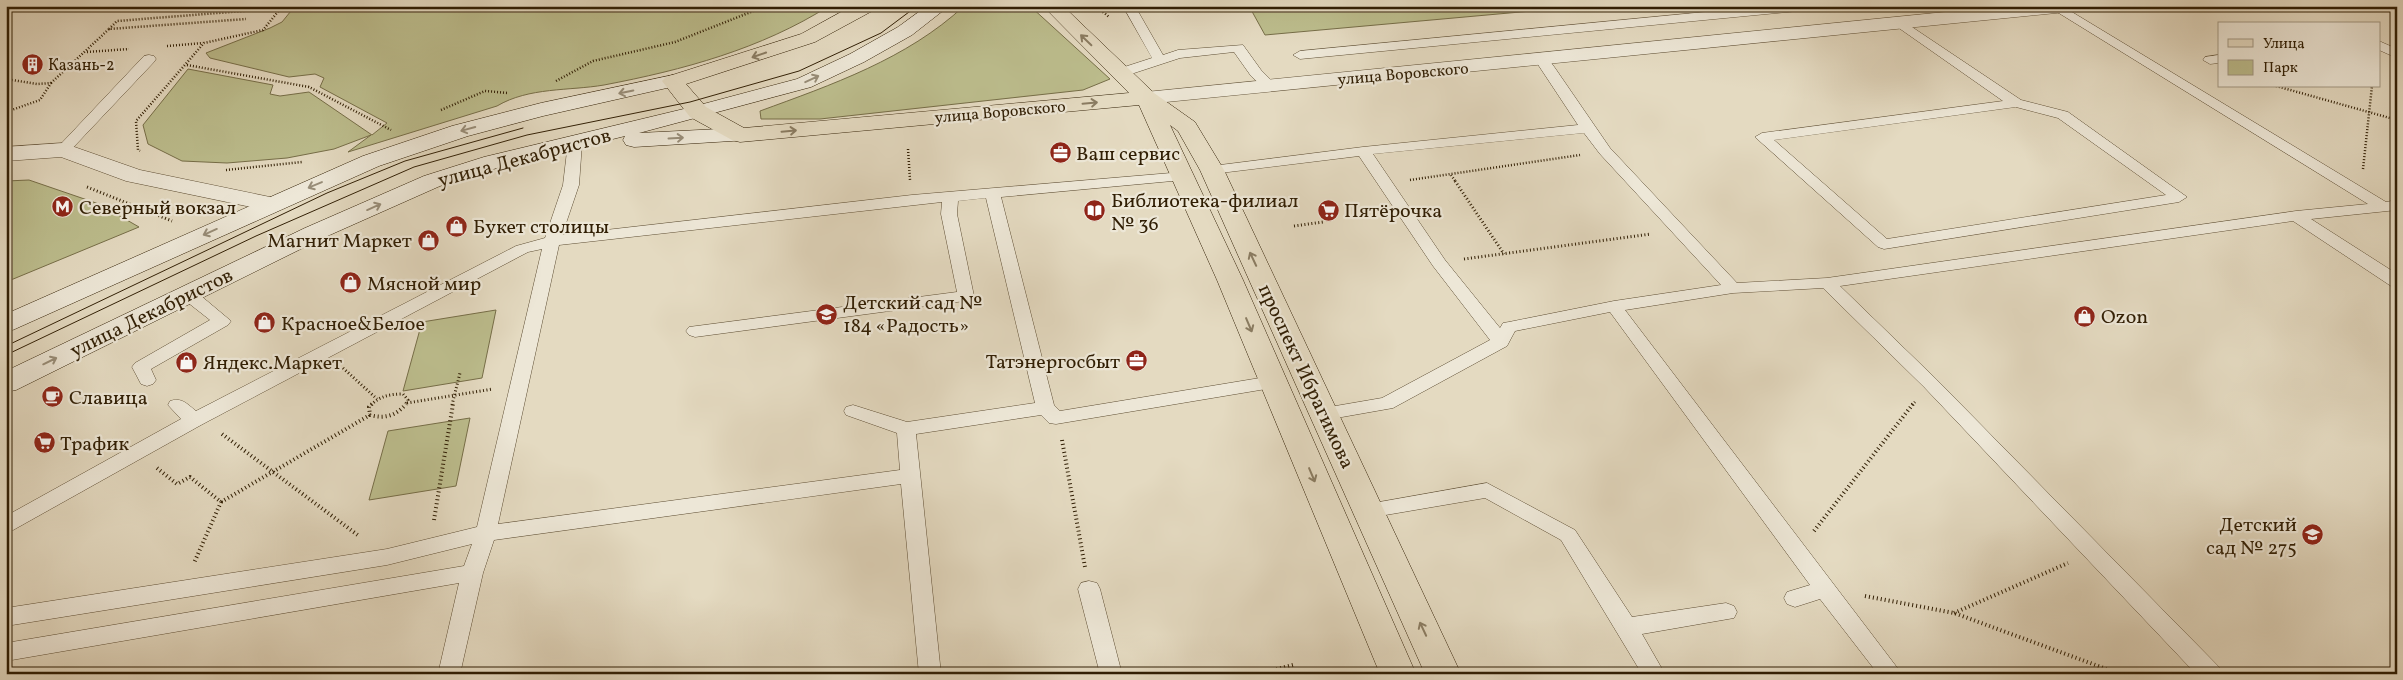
<svg xmlns="http://www.w3.org/2000/svg" width="2403" height="680" viewBox="0 0 2403 680" font-family="Vollkorn,serif">
<style>
.green{fill:#bcbd8d;stroke:#766e48}
.lines{fill:none;stroke-linecap:round;stroke-linejoin:round}
.service-casing{stroke:#5d4d33;stroke-width:1}
.minor-casing{stroke:#5d4d33;stroke-width:1}
.tertiary-casing{stroke:#5d4d33;stroke-width:1}
.secondary-casing{stroke:#301e04;stroke-width:1}
.primary-casing{stroke:#301e04;stroke-width:1}
.path-far2{stroke:#301e04;stroke-width:2.5;stroke-dasharray:1 2;stroke-linecap:butt}
.path-far1{stroke:#301e04;stroke-width:3;stroke-dasharray:1 2.5;stroke-linecap:butt}
.path{stroke:#301e04;stroke-width:4;stroke-dasharray:1 3;stroke-linecap:butt}
.service{fill:#ede7d7;fill-rule:evenodd}
.minor{fill:#ede7d7;fill-rule:evenodd}
.tertiary{fill:#ede7d7;fill-rule:evenodd}
.secondary{fill:#ede7d7;fill-rule:evenodd}
.primary{fill:#e4dac1;fill-rule:evenodd}
.tram{stroke:#301e04;stroke-width:1}
.oneway{stroke:#8a7c62}
.oneway2{stroke:#988d78}
.labels{text-anchor:middle;stroke-width:4.5;stroke-linejoin:round;paint-order:stroke}
.far-poi-label{font-size:16px;fill:#301e04;stroke:#ede7d7;text-anchor:start}
.far-street-label{font-size:16px;fill:#301e04;stroke:#ede7d7}
.poi-label{font-size:20px;fill:#301e04;stroke:#ede7d7;text-anchor:start}
.street-label{font-size:20px;fill:#301e04;stroke:#ede7d7}
</style>
<rect width="100%" height="100%" fill="#e4dac1"/>
<filter id="stains"><feTurbulence type="fractalNoise" baseFrequency=".004" numOctaves="4"/><feColorMatrix values="0 0 0 0 .2 0 0 0 0 .09 0 0 0 0 .02 0 0 0 .5 -.17"/></filter>
<radialGradient id="worn" r=".72"><stop offset=".6" stop-color="#630" stop-opacity="0"/><stop offset="1" stop-color="#630" stop-opacity=".3"/></radialGradient>
<path class="green" d="M295,6H829C761,49 683,70 604,85C569,91 529,87 497,106L348,152L371,135L334,149L287,158L227,163L182,161L148,144L143,125L188,69L273,85L270,94L280,96L309,92L372,135L387,123L320,87L324,78L315,74L289,77L210,58L206,53L270,28L282,22Z
M964,6H1030L1110,79L1083,90L820,119H761L760,111C831,85 907,59 964,6Z
M1249,6H1587L1265,35Z
M29,180L99,204L139,227L6,282V181Z
M496,310L482,378L403,391L422,322Z
M470,418L456,486L369,500L388,431Z"/>
<g class="lines">
<defs>
<path id="service" d="M1123,6H1135L1163,55L1178,50L1243,45L1261,70L1277,86L1275,89H1265L1251,76L1234,52L1180,58L1125,76H1115L1113,73L1115,70L1152,58Z
M1767,6H1814L1808,10L1300,59L1293,55L1300,51Z
M2062,6L2386,202L2397,200V210L2311,219L2397,274V287L2391,286L2293,221L1840,286L1936,379L2219,667L2222,674H2196L1924,387L1823,288L1733,293L1625,310L1902,674H1878L1820,599L1795,607L1787,604L1784,598L1787,592L1810,585L1610,312L1515,331L1507,346L1393,408L1325,420L1318,419L1316,414L1318,409L1382,398L1490,340L1433,266L1359,156L1212,174L1205,170L1212,166L1363,147L1578,125L1535,60L1542,56L1547,57L1555,68L1610,148L1737,283L1827,278L2296,211L2368,204L2049,7ZM1584,133L1600,154L1721,285L1614,301L1509,322L1503,323L1500,328L1445,260L1373,154Z
M1900,19L2021,100L2068,112L2187,197L2179,202L1884,249L1878,247L1755,137L1762,133L2003,101L1896,26L1894,23L1896,20ZM2016,107L2058,118L2166,195L1887,239L1774,140Z
M2379,41L2397,49V58L2379,50Z
M149,55L154,56L156,59L154,62L68,153H58L56,150L58,147L144,56Z
M2219,55V63L2210,64L2203,60L2205,57Z
M575,139L582,143L579,185L562,235L912,195L1183,172L1188,173L1190,176L1183,180L1001,197L1054,405L1060,411L1272,376L1278,378L1281,382L1278,386L1272,388L1056,424L1049,423L1041,415L916,434L941,674H919L901,484L494,540L483,573L460,674H438L459,583L6,661V643L464,566L472,544L387,565L6,626V608L387,549L477,527L542,249L528,252L201,425L6,534V516L181,419L168,405L170,401C182,397 187,404 196,411L516,246L545,238L563,185L568,143ZM986,198L1035,403L907,422L853,405L846,407L844,411L846,415L897,433L900,470L498,524L559,245L942,202L941,214L957,292L689,327L686,331L689,335L695,337L972,300L974,296L957,214L958,201Z
M188,289L194,290L231,321L228,325L151,369L156,380L153,384L147,386L141,384L132,367L135,363L210,320L182,298L180,294L182,290Z
M1487,483L1575,530L1632,617L1726,603L1734,606L1737,612L1734,618L1642,634L1665,674H1642L1561,540L1485,498L1368,518L1361,516L1358,511L1361,506L1368,504Z
M1089,581L1097,583L1100,589L1122,674H1100L1078,589L1081,583Z"/>
<path id="minor" d="M63,143L140,170L270,197L279,199L282,204L279,209L270,211L126,181L61,157L6,161V147Z"/>
<path id="tertiary" d="M2005,6H2075L2073,10L2066,12L1146,104L1138,103L1135,98L1138,93L1146,92Z"/>
<path id="secondary" d="M927,6H949L912,35L864,62L811,87L639,133L740,128L748,130L751,135L748,140L634,147L626,145L623,140L625,136L500,167L440,186L323,238L16,390L6,392V371L305,228L424,176L484,157L692,107L797,79L850,54L898,27Z
M673,75L680,77L684,81L680,85L543,116L468,136L379,166L6,333V314L363,156L452,126L541,103Z"/>
<path id="primary" d="M852,6H876L874,10L815,42L686,84L706,107L744,128L1129,93L1043,6H1063L1154,93L1195,122L1198,127L1224,170L1461,674H1425L1200,170L1178,131L1170,125L1243,280L1416,674H1380L1217,280L1139,105L740,142L732,140L690,117L662,81L666,77L801,34Z"/>
</defs>
<use href="#service" class="service-casing"/>
<use href="#minor" class="minor-casing"/>
<use href="#tertiary" class="tertiary-casing"/>
<use href="#secondary" class="secondary-casing"/>
<use href="#primary" class="primary-casing"/>
<path class="path-far2" d="M1096,6L1109,17
M109,29L117,21L281,8L263,30L204,43L136,121L138,150L140,151
M167,46L203,43
M87,52L129,49
M187,65L309,87L391,130
M6,79L37,84L51,83L40,100L6,112
M556,81L593,61L675,42L766,6
M51,83L109,29L246,19
M2276,86L2397,120
M441,110L485,91L508,93
M908,149L910,180
M2363,169L2372,86
M226,170L302,162
M1451,175L1456,182
M1410,180L1580,155"/>
<path class="path-far1" d="M1455,181L1504,254
M87,187L172,221
M1294,226L1323,222
M1464,259L1651,234
M343,368L377,399
M407,403L493,389
M371,405C380,396 390,394 403,394L408,400L405,405
M452,405L460,373
M1912,405L1915,402"/>
<path class="path" d="M372,404L369,407L370,415C384,419 396,416 406,404
M222,434L359,536
M1062,440L1085,567
M157,468L177,484L190,477L221,502L194,563
M221,502L370,415
M434,520L453,404
M1814,531L1913,404
M1865,596L1954,613L2120,674
M1954,613L2068,563
M1257,674L1293,665"/>
<use href="#service" class="service"/>
<use href="#minor" class="minor"/>
<use href="#tertiary" class="tertiary"/>
<use href="#secondary" class="secondary"/>
<use href="#primary" class="primary"/>
<path class="tram" d="M6,346L327,193L405,161L523,128
M6,355L256,236L414,167L527,135L690,102L799,71L881,33L917,6"/>
</g>
<defs><path id="oneway-shaft" d="M-6 0H5M1.5-3L5.5 0L1.5 3" fill="none" stroke-width="1.6" stroke-linecap="round" stroke-linejoin="round" transform="scale(1.25)"/></defs>
<g class="oneway">
<use href="#oneway-shaft" transform="translate(1086 40) rotate(-136)"/>
<use href="#oneway-shaft" transform="translate(759 55) rotate(161)"/>
<use href="#oneway-shaft" transform="translate(1090 103) rotate(-5)"/>
<use href="#oneway-shaft" transform="translate(789 131) rotate(-5)"/>
<use href="#oneway-shaft" transform="translate(1253 259) rotate(-115)"/>
<use href="#oneway-shaft" transform="translate(1249 325) rotate(67)"/>
<use href="#oneway-shaft" transform="translate(1312 475) rotate(67)"/>
<use href="#oneway-shaft" transform="translate(1423 629) rotate(-115)"/>
</g>
<g class="oneway2">
<use href="#oneway-shaft" transform="translate(812 79) rotate(-25)"/>
<use href="#oneway-shaft" transform="translate(626 92) rotate(168)"/>
<use href="#oneway-shaft" transform="translate(468 129) rotate(165)"/>
<use href="#oneway-shaft" transform="translate(676 138) rotate(-3)"/>
<use href="#oneway-shaft" transform="translate(315 185) rotate(157)"/>
<use href="#oneway-shaft" transform="translate(374 207) rotate(-24)"/>
<use href="#oneway-shaft" transform="translate(210 232) rotate(156)"/>
<use href="#oneway-shaft" transform="translate(50 361) rotate(-26)"/>
</g>
<defs>
<symbol id="building-disc" viewBox="-11 -11 22 22"><circle r="9.5" fill="#8f2418" stroke="#ede7d7"/><path d="M-4-6H4V6H1V3H-1V6H-4ZM-2.5-4.3h1.7v1.8h-1.7ZM.8-4.3h1.7v1.8H.8ZM-2.5-1h1.7V.8h-1.7ZM.8-1h1.7V.8H.8Z" fill="#fff"/></symbol>
<symbol id="office-disc" viewBox="-11 -11 22 22"><circle r="9.5" fill="#8f2418" stroke="#ede7d7"/><path d="M-6-3h4V-5.5h4V-3h4V5H-6ZM-1-4.5V-3h2v-1.5ZM-6 0V1H6V0Z" fill="#fff"/></symbol>
<symbol id="metro-disc" viewBox="-11 -11 22 22"><circle r="9.5" fill="#8f2418" stroke="#ede7d7"/><path d="M-5.5 5V-5H-3L0 0L3-5H5.5V5H3V-.5L0 4L-3-.5V5Z" fill="#fff"/></symbol>
<symbol id="supermarket-disc" viewBox="-11 -11 22 22"><circle r="9.5" fill="#8f2418" stroke="#ede7d7"/><path d="M-6-5.5h2.5l.6 2H6L4.5 2H-2.5L-4.4-4H-6ZM-1.5 3.2a1.3 1.3 0 1 0 .1 0ZM3 3.2a1.3 1.3 0 1 0 .1 0Z" fill="#fff"/></symbol>
<symbol id="library-disc" viewBox="-11 -11 22 22"><circle r="9.5" fill="#8f2418" stroke="#ede7d7"/><path d="M-6-4Q-3-5.5-.7-3.5V5Q-3 3-6 4ZM6-4Q3-5.5 .7-3.5V5Q3 3 6 4Z" fill="#fff"/></symbol>
<symbol id="shop-disc" viewBox="-11 -11 22 22"><circle r="9.5" fill="#8f2418" stroke="#ede7d7"/><path d="M-5-2.5h2.3a2.7 3.5 0 0 1 5.4 0H5L5.5 6h-11ZM-1.5-2.5h3a1.5 2.3 0 0 0-3 0Z" fill="#fff"/></symbol>
<symbol id="school-disc" viewBox="-11 -11 22 22"><circle r="9.5" fill="#8f2418" stroke="#ede7d7"/><path d="M0-5L7-2L0 1L-7-2ZM-4 1L0 2.5L4 1V4Q0 6-4 4Z" fill="#fff"/></symbol>
<symbol id="cafe-disc" viewBox="-11 -11 22 22"><circle r="9.5" fill="#8f2418" stroke="#ede7d7"/><path d="M-5.5-4.5H6V0H3Q3 3.5 0 3.5H-2.5Q-5.5 3.5-5.5 0ZM3-3.2v2h1.7v-2ZM-6 4.5H4V6H-6Z" fill="#fff"/></symbol>
</defs>
<g fill-rule="evenodd">
<use href="#building-disc" x="20" y="52" width="25" height="25"/>
<use href="#office-disc" x="1048" y="140" width="25" height="25"/>
<use href="#metro-disc" x="50" y="194" width="25" height="25"/>
<use href="#supermarket-disc" x="1316" y="198" width="25" height="25"/>
<use href="#library-disc" x="1082" y="198" width="25" height="25"/>
<use href="#shop-disc" x="444" y="214" width="25" height="25"/>
<use href="#shop-disc" x="416" y="228" width="25" height="25"/>
<use href="#shop-disc" x="338" y="270" width="25" height="25"/>
<use href="#school-disc" x="814" y="302" width="25" height="25"/>
<use href="#shop-disc" x="2072" y="304" width="25" height="25"/>
<use href="#shop-disc" x="252" y="310" width="25" height="25"/>
<use href="#office-disc" x="1124" y="348" width="25" height="25"/>
<use href="#shop-disc" x="174" y="350" width="25" height="25"/>
<use href="#cafe-disc" x="40" y="384" width="25" height="25"/>
<use href="#supermarket-disc" x="32" y="430" width="25" height="25"/>
<use href="#school-disc" x="2300" y="522" width="25" height="25"/>
</g>
<g class="labels">
<g class="far-poi-label">
<text x="48" y="70">Казань-2</text>
</g>
<g class="far-street-label">
<text transform="translate(1403 73) rotate(-5)" y="6">улица Воровского</text>
<text transform="translate(1000 111) rotate(-5)" y="6">улица Воровского</text>
</g>
<g class="poi-label">
<text x="1076" y="160">Ваш сервис</text>
<text x="1111" y="207">Библиотека-филиал<tspan x="1111" dy="23">№ 36</tspan></text>
<text x="79" y="214">Северный вокзал</text>
<text x="1344" y="217">Пятёрочка</text>
<text x="473" y="233">Букет столицы</text>
<text x="412" y="247" text-anchor="end">Магнит Маркет</text>
<text x="367" y="290">Мясной мир</text>
<text x="843" y="309">Детский сад №<tspan x="843" dy="23">184 «Радость»</tspan></text>
<text x="2101" y="323">Ozon</text>
<text x="281" y="330">Красное&amp;Белое</text>
<text x="1120" y="368" text-anchor="end">Татэнергосбыт</text>
<text x="203" y="369">Яндекс.Маркет</text>
<text x="69" y="404">Славица</text>
<text x="60" y="450">Трафик</text>
<text x="2297" y="531" text-anchor="end">Детский<tspan x="2297" dy="23">сад № 275</tspan></text>
</g>
<g class="street-label">
<text transform="translate(524 157) rotate(-15)" y="7">улица Декабристов</text>
<text transform="translate(151 312) rotate(-26)" y="7">улица Декабристов</text>
<text transform="translate(1307 376) rotate(65)" y="7">проспект Ибрагимова</text>
</g>
</g>
<rect width="2403" height="680" fill="none" stroke="#e4dac1" stroke-width="25"/>
<rect x="8" y="8" width="2388" height="665" fill="none" stroke="#301e04" stroke-width="2.5"/>
<rect x="12" y="12" width="2378" height="655" fill="none" stroke="#301e04"/>
<rect x="2218" y="22" width="162" height="65" fill="#ede7d7" stroke="#a19783"/>
<rect x="2228" y="39" width="25" height="8" fill="#e4dac1" stroke="#a19783"/>
<text x="2263" y="48" font-size="15" fill="#301e04">Улица</text>
<rect x="2228" y="60" width="25" height="15" fill="#bcbd8d" stroke="#a19783"/>
<text x="2263" y="72" font-size="15" fill="#301e04">Парк</text>
<rect width="100%" height="100%" filter="url(#stains)"/>
<rect width="100%" height="100%" fill="url(#worn)"/>
</svg>
